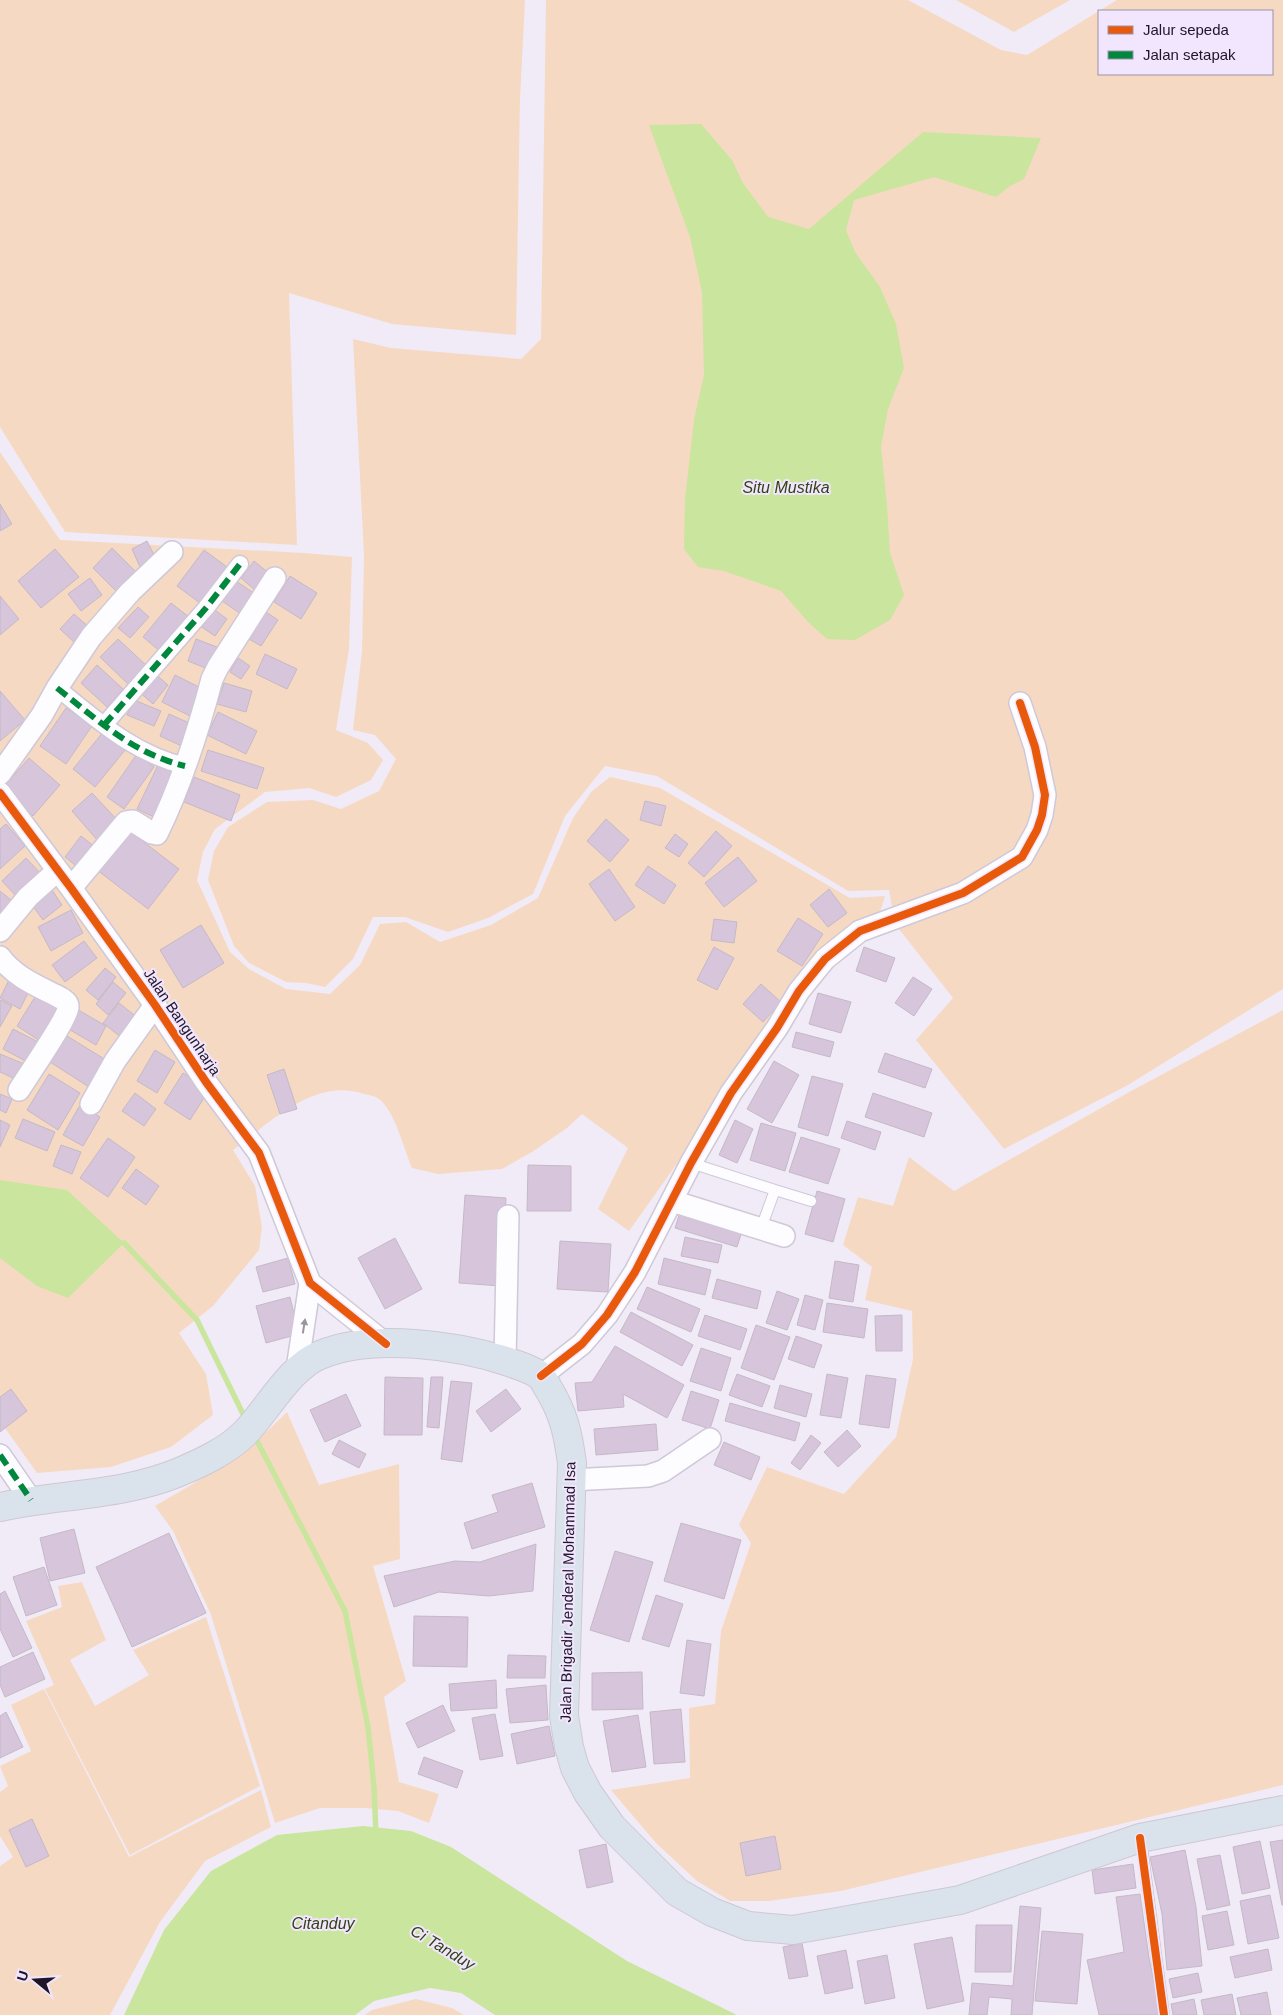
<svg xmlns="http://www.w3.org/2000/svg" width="1283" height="2015" viewBox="0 0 1283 2015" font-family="Arial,sans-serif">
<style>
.green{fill:#f6d9c3;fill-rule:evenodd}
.water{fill:#cae59e}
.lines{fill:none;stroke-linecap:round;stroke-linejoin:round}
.stream{stroke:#cae59e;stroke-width:5.5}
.building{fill:#d7c5db;stroke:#c4b9c7}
.service-casing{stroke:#cfc8d8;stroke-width:12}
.pedestrian-casing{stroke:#cfc8d8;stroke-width:19}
.minor-casing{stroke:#cfc8d8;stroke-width:24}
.trunk-casing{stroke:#cdc9d2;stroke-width:30}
.service{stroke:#fdfcfe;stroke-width:10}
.pedestrian{stroke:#fdfcfe;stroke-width:16}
.minor{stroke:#fdfcfe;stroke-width:21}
.trunk{stroke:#dae2ec;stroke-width:28}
.quiet{stroke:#00873e;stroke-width:6;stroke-dasharray:12 6;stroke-linecap:butt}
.cycleway-casing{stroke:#f1e6fd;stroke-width:11}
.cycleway{stroke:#e8590c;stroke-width:8}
.oneway{fill:#99949e}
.labels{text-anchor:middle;stroke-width:4;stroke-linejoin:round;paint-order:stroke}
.street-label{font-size:15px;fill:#1f1529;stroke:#f1e6fd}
.water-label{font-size:16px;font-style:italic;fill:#324217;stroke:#f1e6fd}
</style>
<rect width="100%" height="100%" fill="#f1ebf8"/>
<path class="green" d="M0,0H525L520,99L516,335L392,324L289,293L297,545L65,532L0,427Z
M546,0H908L1001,50L1027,55L1117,0H1283V989L1128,1085L1004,1149L916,1040L953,998L895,924L889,890L848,891L657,776L605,766L565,816L533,894L488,918L448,932L405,917H373L353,959L325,987L306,983L286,982L249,963L234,946L208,880L214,851L228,827L267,802L313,800L341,809L379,791L396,759L375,735L353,730L362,651L364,556L353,339L391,348L521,359L541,339ZM1099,11H1272V74H1099Z
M956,0H1070L1014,32Z
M0,452L60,540L304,553L352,557L349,649L336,730L368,743L383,760L371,780L336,797L309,788L265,792L215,829L203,852L197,880L230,952L249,969L286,989L330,994L360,965L380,924L406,922L440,942L491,925L538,898L573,818L592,791L610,777L660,788L850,898L885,896L879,915L848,926L818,953L724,1089L681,1158L629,1231L598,1209L628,1148L582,1114L567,1128L532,1152L502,1169L438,1174L412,1168C404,1149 395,1111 379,1099C375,1096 369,1095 364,1094C314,1077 270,1123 233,1150L255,1186L262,1227L259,1250L213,1306L179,1333L206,1374L213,1415L171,1447L111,1467L37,1473L0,1421Z
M1283,1010V1785L841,1891L769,1901H730L697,1881L656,1843L611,1790L690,1778L689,1708L715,1704L721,1631L751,1543L739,1525L767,1467L844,1494L896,1437L913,1359L912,1311L865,1300L872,1267L843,1245L858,1197L893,1206L909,1157L954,1191L1131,1091Z
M287,1412L319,1485L399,1464L400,1559L373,1566L406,1681L384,1697L399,1782L439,1794L429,1823L398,1811L365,1808H320L275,1823L211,1615L173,1531L155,1506C204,1478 247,1453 287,1412Z
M82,1582L106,1640L70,1660L95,1706L149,1675L133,1650L206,1617L260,1786L130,1855L45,1689L54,1685L26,1621L62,1607L58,1586Z
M44,1689L129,1857L261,1790L271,1827L205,1861L160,1922L110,2015H0V1866L13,1857L0,1836V1792L8,1786L0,1766L31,1751L11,1705Z
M416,1999L452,2008L464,2015H365L372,2010Z"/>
<path class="water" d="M701,124L732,160L743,183L768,217L809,229L923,132L1041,138L1024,179L1010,186L996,197L934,177L854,200L846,230L855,252L880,287L896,324L904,368L888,409L881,446L887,506L890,553L904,595L890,620L855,640L827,639L809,623L781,591L724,571L698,567L684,549L685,499L694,420L704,375L702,292L690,237L649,125Z
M0,1180L67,1190L124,1243L68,1298L37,1286L0,1258Z
M363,1826L411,1831L451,1847L627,1961L737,2015H495L461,1993L430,1988L374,2001L355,2015H124L164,1930L211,1871L277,1835Z"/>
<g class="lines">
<path class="stream" d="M124,1243L197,1320L246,1420
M254,1435L345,1611L368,1727L374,1787L376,1834"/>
</g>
<path class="building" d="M0,504L12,524L0,531Z
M147,541L156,559L140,567L132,549Z
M112,548L139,575L120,595L93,568Z
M55,549L79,577L41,608L18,581Z
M204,550L227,567L200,603L177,586Z
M254,561L270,574L256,591L241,578Z
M290,576L317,593L301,619L274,602Z
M90,578L102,595L81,611L68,594Z
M236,581L258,596L244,616L222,601Z
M0,596L19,619L0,635Z
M171,603L189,617L161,652L143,637Z
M138,607L149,617L130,638L118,628Z
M212,608L227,619L215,636L200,626Z
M266,612L278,620L261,646L249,639Z
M74,614L90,628L76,644L60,629Z
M118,639L148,667L130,686L100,657Z
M196,639L222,649L213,671L188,661Z
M265,654L297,669L287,689L256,674Z
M238,658L250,666L241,679L230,672Z
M97,665L123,689L107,707L81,683Z
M153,672L168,685L153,704L138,691Z
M175,675L207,691L194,718L162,702Z
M224,683L252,691L246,712L217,704Z
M0,691L25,720L0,741Z
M134,700L161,711L154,726L127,715Z
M66,708L92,726L66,764L40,746Z
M218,712L257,731L246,754L207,735Z
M169,714L196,726L186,748L160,736Z
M104,731L126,749L95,787L73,769Z
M208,750L264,768L257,789L201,771Z
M137,754L154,767L124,809L107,797Z
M29,758L60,785L33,816L2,789Z
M158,765L178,774L158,819L137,809Z
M194,777L240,795L231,821L184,802Z
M92,793L119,822L98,841L72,811Z
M645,801L666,806L661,826L640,820Z
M606,819L629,840L610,862L587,841Z
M6,824L25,846L0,869V829Z
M128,830L179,869L148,909L97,870Z
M716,831L732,846L704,877L688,863Z
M675,834L688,844L679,857L665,848Z
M81,836L95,847L79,868L65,857Z
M738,857L757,881L724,907L705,883Z
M26,858L42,875L18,898L2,881Z
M648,866L676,885L664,904L635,885Z
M609,869L635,907L615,921L589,884Z
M829,889L847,913L828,927L810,905Z
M52,890L62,905L43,920L32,905Z
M0,891L17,905L0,920Z
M71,910L83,933L51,951L38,927Z
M798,918L823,934L802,966L777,951Z
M714,919L737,922L734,943L711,940Z
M201,925L224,963L183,988L160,950Z
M84,941L97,958L65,982L52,965Z
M714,947L734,958L717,990L697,980Z
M864,947L895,958L886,982L856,971Z
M105,968L116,977L98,1000L86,990Z
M11,976L31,987L20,1009L0,998Z
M913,977L932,989L914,1016L895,1003Z
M113,982L126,993L108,1015L96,1004Z
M761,984L781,1002L763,1022L743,1004Z
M38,992L64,1008L43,1043L17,1026Z
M818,993L851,1002L841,1033L809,1024Z
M1,1000L12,1006L0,1027V1002Z
M119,1003L138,1018L122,1038L103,1023Z
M75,1008L106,1026L96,1045L65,1027Z
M13,1029L42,1044L31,1064L3,1049Z
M796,1032L834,1042L830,1057L792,1047Z
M67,1036L106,1060L89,1087L50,1062Z
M155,1050L175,1062L157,1093L137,1081Z
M885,1053L932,1069L925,1088L878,1072Z
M0,1054L29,1066L22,1082L0,1072Z
M774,1061L799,1075L772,1123L747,1109Z
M284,1069L297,1109L280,1114L267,1075Z
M183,1073L209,1090L190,1120L164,1103Z
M49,1074L80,1093L58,1130L27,1110Z
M812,1076L843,1084L828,1136L798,1127Z
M135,1093L156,1109L144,1126L122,1111Z
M873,1093L932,1113L924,1137L865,1117Z
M0,1094L12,1099L6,1113L0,1110Z
M80,1105L100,1117L83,1146L63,1135Z
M23,1119L55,1132L47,1151L15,1138Z
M0,1120L10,1125L0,1147Z
M735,1120L753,1129L737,1163L719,1155Z
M847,1121L881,1132L875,1150L841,1138Z
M761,1123L796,1133L785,1171L750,1160Z
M801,1137L840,1149L828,1184L789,1172Z
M108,1138L135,1157L108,1197L80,1178Z
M61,1145L81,1152L72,1174L53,1166Z
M528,1165L571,1166V1211H527Z
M136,1169L159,1186L146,1205L122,1188Z
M817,1191L845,1199L833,1242L805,1234Z
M465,1195L506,1198L501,1286L459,1283Z
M682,1206L744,1225L737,1247L675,1228Z
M685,1237L722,1245L718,1263L681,1256Z
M395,1238L422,1289L385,1309L358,1258Z
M560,1241L611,1244L608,1292L557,1289Z
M288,1258L295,1284L263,1292L256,1267Z
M664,1258L711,1270L705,1295L658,1284Z
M835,1261L859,1265L853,1302L829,1298Z
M717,1279L761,1291L757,1309L712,1298Z
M647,1287L700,1309L691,1332L637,1309Z
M777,1291L799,1299L787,1330L766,1323Z
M805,1295L823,1300L815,1330L797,1325Z
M290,1297L299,1334L266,1343L256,1306Z
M827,1303L868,1309L864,1338L823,1332Z
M631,1312L693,1345L682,1366L620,1332Z
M705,1315L747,1329L740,1350L698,1336Z
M902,1315V1351H876L875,1316Z
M756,1325L790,1337L774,1380L741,1368Z
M796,1336L822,1345L814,1368L788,1359Z
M615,1346L684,1385L667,1418L623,1394L624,1407L578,1411L575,1383L592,1382Z
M701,1348L731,1358L721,1391L690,1381Z
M737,1374L770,1386L762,1407L729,1395Z
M827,1374L848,1378L841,1418L820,1415Z
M866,1375L896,1379L889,1428L859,1424Z
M385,1377L423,1378L422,1435H384Z
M431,1377H443L439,1428L427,1427Z
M451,1381L472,1383L462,1462L441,1459Z
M780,1385L812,1394L806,1417L774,1408Z
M11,1389L27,1411L0,1432V1397Z
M506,1389L521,1409L491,1432L476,1411Z
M691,1391L719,1400L710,1429L682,1420Z
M346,1394L361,1426L325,1442L310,1410Z
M730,1403L800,1423L795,1441L725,1421Z
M656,1424L658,1450L596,1455L594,1429Z
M847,1430L861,1446L838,1467L824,1452Z
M811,1435L821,1443L800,1470L791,1463Z
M339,1440L366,1454L359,1468L332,1454Z
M724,1442L760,1457L751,1480L714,1465Z
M532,1483L545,1527L472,1549L464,1523L498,1512L492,1495Z
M681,1523L741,1540L724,1599L664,1581Z
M74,1529L85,1573L50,1581L40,1538Z
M169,1533L206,1613L132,1647L96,1567Z
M536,1544L533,1591L489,1596L439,1592L394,1607L384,1576L455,1561L480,1562Z
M615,1551L653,1562L629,1642L590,1630Z
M44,1567L57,1605L26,1616L13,1577Z
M5,1591L32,1648L13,1657L0,1629V1594Z
M656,1595L683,1604L669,1647L642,1639Z
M414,1616L468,1617L467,1667L413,1666Z
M687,1640L711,1644L704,1696L680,1693Z
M33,1652L45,1679L5,1697L0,1685V1667Z
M508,1655L546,1656L545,1678H507Z
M642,1672L643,1709L592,1710V1673Z
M496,1680L497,1708L451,1711L449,1684Z
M546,1685L548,1720L510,1723L506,1689Z
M443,1705L455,1731L418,1748L406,1723Z
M681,1709L685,1762L654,1764L650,1712Z
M6,1712L23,1747L0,1758V1716Z
M495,1714L503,1756L480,1760L472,1718Z
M638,1715L646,1767L612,1772L603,1721Z
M549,1726L555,1756L517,1764L511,1734Z
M424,1757L463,1771L457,1788L418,1774Z
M32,1819L49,1856L26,1867L9,1830Z
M775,1836L781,1869L746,1876L740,1843Z
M1283,1840V1905H1282L1270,1842Z
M1260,1841L1270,1888L1242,1894L1233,1847Z
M606,1844L613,1882L587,1888L579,1850Z
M1185,1850L1196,1907L1202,1966L1167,1970L1162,1914L1150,1857Z
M1220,1855L1230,1905L1207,1910L1197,1859Z
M1133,1864L1136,1888L1095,1894L1092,1870Z
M1140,1894L1149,1958L1161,2015H1099L1087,1960L1124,1952L1116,1897Z
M1270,1895L1279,1938L1248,1944L1240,1901Z
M1020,1906L1041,1908L1032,2015H1011L1012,1999L989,1997L987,2015H969L972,1983L1013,1986Z
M1227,1911L1234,1945L1208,1950L1202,1916Z
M976,1925H1012L1011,1972H975Z
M1042,1931L1083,1934L1077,2004L1035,2001Z
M952,1937L964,2001L927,2009L914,1944Z
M802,1943L808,1976L789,1979L783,1947Z
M1268,1949L1272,1970L1235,1978L1230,1957Z
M846,1950L853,1988L825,1994L817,1956Z
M887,1955L895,1998L865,2004L857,1961Z
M1198,1973L1202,1992L1173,1998L1169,1979Z
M1267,1992L1271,2015H1241L1237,1998Z
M1232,1994L1236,2015H1204L1201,2000Z
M1194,1999L1197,2015H1173L1171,2004Z"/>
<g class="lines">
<defs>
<path id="service" d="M691,1163L775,1190L761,1228
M775,1190L811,1201
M1141,1839L1164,2015"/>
<path id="pedestrian" d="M57,688C99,721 132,753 185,766
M104,725L206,608L240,564"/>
<path id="minor" d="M0,774L42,715L57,688L91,637L130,592L172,552
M0,793L71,888L155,1005L206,1082L259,1153L310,1283L386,1344
M71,888L126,822L133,821L152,833L157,834C181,785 198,732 212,679L218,667L275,578
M0,931L28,897L57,871
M0,957C16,978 38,986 61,998C65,1001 68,1002 68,1007C68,1018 27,1077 19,1090
M91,1104L115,1061L155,1005
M672,1201L784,1236
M505,1361L508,1216
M297,1369L310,1283
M541,1376L582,1344L607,1315L635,1272L691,1163L731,1093L777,1028L799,991L825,959L860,931L963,893L1022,857L1037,830L1042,815L1045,795L1035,747L1020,703
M0,1455L31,1500
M571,1480L648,1476L663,1471L710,1439"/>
<path id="trunk" d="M0,1507C59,1494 120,1496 177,1473C201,1463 227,1451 245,1433C268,1409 290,1367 320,1355C372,1333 458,1345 509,1362C519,1366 532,1369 540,1376C544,1379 546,1385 548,1388C564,1414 568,1434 572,1463L564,1716L569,1747L575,1768L588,1793L612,1827L677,1892L712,1912L748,1926L793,1930L960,1900L1140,1838L1283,1810"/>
</defs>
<use href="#service" class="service-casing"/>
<use href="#pedestrian" class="pedestrian-casing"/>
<use href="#minor" class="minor-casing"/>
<use href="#trunk" class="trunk-casing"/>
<use href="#service" class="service"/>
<use href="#pedestrian" class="pedestrian"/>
<use href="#minor" class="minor"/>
<use href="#trunk" class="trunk"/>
<path class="quiet" d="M57,688C99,721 132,753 185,766
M104,725L206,608L240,564
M0,1455L31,1500"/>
<defs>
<path id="cycleway" d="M0,793L71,888L155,1005L206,1082L259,1153L310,1283L386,1344
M541,1376L582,1344L607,1315L635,1272L691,1163L731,1093L777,1028L799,991L825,959L860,931L963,893L1022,857L1037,830L1042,815L1045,795L1035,747L1020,703
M1140,1838L1164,2015"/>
</defs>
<use href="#cycleway" class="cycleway-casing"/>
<use href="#cycleway" class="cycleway"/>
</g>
<defs><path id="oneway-solid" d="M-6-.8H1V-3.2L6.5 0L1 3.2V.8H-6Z" transform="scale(1.25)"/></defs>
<use class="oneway" href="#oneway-solid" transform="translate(304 1326) rotate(-81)"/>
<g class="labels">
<g class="street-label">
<text transform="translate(182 1022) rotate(56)" y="5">Jalan Bangunharja</text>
<text transform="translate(568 1592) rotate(-89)" y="5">Jalan Brigadir Jenderal Mohammad Isa</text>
</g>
<g class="water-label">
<text x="786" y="493">Situ Mustika</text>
<text x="323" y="1929">Citanduy</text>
<text transform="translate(443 1947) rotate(31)" y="6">Ci Tanduy</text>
</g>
</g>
<rect x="1098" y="10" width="175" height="65" fill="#f1e6fd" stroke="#9d92a8"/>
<rect x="1108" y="26" width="25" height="8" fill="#e8590c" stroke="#9d92a8"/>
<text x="1143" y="35" font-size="15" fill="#1f1529">Jalur sepeda</text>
<rect x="1108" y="51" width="25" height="8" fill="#00873e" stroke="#9d92a8"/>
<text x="1143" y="60" font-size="15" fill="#1f1529">Jalan setapak</text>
<g transform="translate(35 1980) rotate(288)" stroke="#f1e6fd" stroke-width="4" paint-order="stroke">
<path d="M0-4L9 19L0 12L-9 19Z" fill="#1f1529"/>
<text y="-8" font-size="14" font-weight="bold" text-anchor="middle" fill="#1f1529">U</text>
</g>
</svg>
